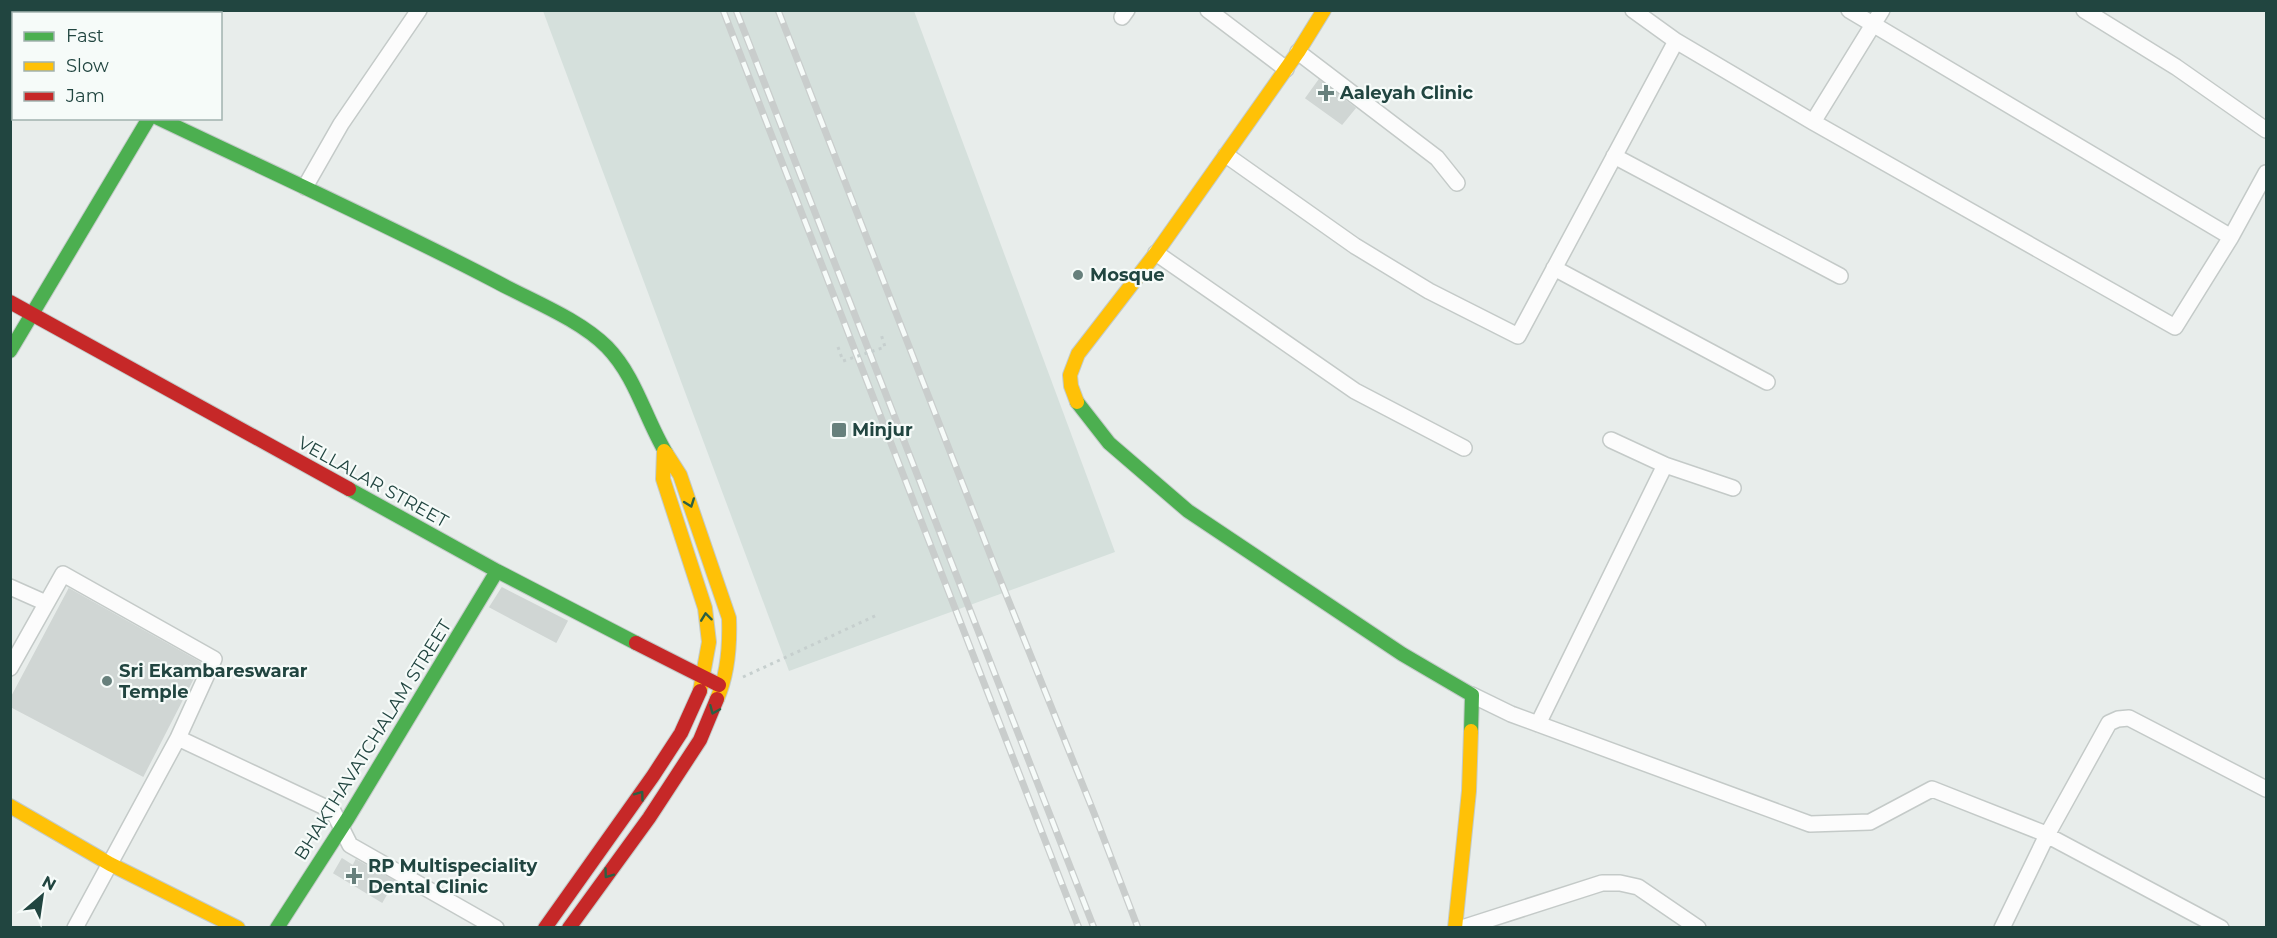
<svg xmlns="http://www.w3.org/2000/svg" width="2277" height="938" viewBox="0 0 2277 938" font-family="Montserrat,sans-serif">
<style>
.built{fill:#d5e0dc}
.building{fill:#d0d6d4;stroke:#d0d6d4;stroke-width:1.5}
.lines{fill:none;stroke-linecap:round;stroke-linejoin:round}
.street-casing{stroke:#c4cac8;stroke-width:18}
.fast-casing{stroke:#c3cbc9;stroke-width:16}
.slow-casing{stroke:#c3cbc9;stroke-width:16}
.jam-casing{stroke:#c3cbc9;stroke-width:16}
.path{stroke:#c6cfce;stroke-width:3;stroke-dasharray:3 4.5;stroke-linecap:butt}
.street{stroke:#fcfcfc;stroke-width:15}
.fast{stroke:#4caf50;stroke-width:14}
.slow{stroke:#ffc107;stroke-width:14}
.jam{stroke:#c62828;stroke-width:14}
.rail-casing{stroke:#c9cdcc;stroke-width:7}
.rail{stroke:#f6fbf9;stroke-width:4.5;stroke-dasharray:14;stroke-linecap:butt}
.path-bridge{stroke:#c6cfce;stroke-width:3;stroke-dasharray:3 4.5;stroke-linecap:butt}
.oneway{stroke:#2c6044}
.poi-dot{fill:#67807c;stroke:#f6fbf9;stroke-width:2}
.labels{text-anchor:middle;stroke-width:4.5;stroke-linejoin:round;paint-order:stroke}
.poi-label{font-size:18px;font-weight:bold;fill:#214540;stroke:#f6fbf9;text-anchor:start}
.street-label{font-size:18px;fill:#214540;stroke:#f6fbf9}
</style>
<rect width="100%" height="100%" fill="#e8edeb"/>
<path class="built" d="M543,11H914L1115,552L789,671Z"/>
<path class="building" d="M1319,80L1355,108L1342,124L1306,98Z
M502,588L567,621L556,642L490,607Z
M69,589L201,663L143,776L10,706V700Z
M342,859L353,866L356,860L394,881L382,902L334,873Z"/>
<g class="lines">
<defs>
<path id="street" d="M1208,10L1286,69
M1849,10L2231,237
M2084,10L2176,67L2266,130
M1122,17L1127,10
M1676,41L1813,122L2175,327L2231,237L2266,173
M1298,52L1437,158L1457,183
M1813,122L1882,10
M1226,155L1355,246L1429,291L1518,336L1676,41L1633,10
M1614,156L1840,276
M305,187L341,124L419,10
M1156,253L1355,391L1464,448
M1554,268L1767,382
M1611,440L1665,465L1733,488
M10,587L46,603
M10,668L63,574L214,659L178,738L75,928
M1472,695L1511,714L1810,824L1870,822L1932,789L2041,832L2221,928
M1538,724L1665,465
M178,738L333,811L350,845L496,928
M1462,928L1602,883H1620L1638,887L1698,928
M2002,928L2047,835L2109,723L2118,719L2129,718L2266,789"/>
<path id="fast" d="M158,118C271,172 386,224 497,282C532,301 579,319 607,347C636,377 645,418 666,453
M10,351L149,118
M1077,402L1109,443L1188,511L1402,654L1472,695L1471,731
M349,489L497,571L636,643
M277,928L348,818L497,571"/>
<path id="slow" d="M10,29L14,32
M10,50L14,52
M1077,402L1071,386L1070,375L1078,354L1156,253L1298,52L1324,10
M664,451L663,479L705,608L709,642L700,691
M666,453L680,475L729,618C730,645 728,674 717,699
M10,806L110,864L238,928
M1455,928L1469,791L1471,731"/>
<path id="jam" d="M10,302L349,489
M636,643L719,685
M545,928L653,776L681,733L700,691
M569,928L649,818L700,740L717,699"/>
</defs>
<use href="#street" class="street-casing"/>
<use href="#fast" class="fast-casing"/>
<use href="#slow" class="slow-casing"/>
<use href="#jam" class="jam-casing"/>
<path class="path" d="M743,677L877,615"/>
<use href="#street" class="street"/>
<use href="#fast" class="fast"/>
<use href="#slow" class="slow"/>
<use href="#jam" class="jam"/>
<defs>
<path id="rail" d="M723,10L1079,928
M736,10L1094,928
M778,10L995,567L1094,813L1138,928"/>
</defs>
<use href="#rail" class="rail-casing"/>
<use href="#rail" class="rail"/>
<path class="path-bridge" d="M838,347L843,361L885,347L881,334"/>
</g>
<defs><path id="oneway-chevron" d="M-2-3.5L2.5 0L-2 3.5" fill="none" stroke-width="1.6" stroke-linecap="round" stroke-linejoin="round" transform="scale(1.5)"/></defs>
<g class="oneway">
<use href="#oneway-chevron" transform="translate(690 503) rotate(70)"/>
<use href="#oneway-chevron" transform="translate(706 617) rotate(-97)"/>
<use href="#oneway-chevron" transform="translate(714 710) rotate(113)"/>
<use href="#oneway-chevron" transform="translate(640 795) rotate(-54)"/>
<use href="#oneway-chevron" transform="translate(608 874) rotate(126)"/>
</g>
<g class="poi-dot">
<path d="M1323 84h6v6h6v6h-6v6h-6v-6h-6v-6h6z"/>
<circle cx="1078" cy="275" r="6"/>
<rect x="831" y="422" width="16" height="16" rx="3"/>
<circle cx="107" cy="681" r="6"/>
<path d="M351 867h6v6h6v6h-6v6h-6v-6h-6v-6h6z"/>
</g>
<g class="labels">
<g class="poi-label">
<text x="1340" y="99">Aaleyah Clinic</text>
<text x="1090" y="281">Mosque</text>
<text x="852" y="436">Minjur</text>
<text x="119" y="677">Sri Ekambareswarar<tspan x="119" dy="21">Temple</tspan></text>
<text x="368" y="872">RP Multispeciality<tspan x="368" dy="21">Dental Clinic</tspan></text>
</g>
<g class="street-label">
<text transform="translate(373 482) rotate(29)" y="6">VELLALAR STREET</text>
<text transform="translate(373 740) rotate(-58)" y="6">BHAKTHAVATCHALAM STREET</text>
</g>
</g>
<rect width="2277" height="938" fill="none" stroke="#214540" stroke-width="24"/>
<rect x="12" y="12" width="210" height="108" fill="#f6fbf9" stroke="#a1b2af" stroke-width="1.5"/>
<rect x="24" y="32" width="30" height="9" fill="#4caf50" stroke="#a1b2af" stroke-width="1.5"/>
<text x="66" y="42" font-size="18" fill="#214540">Fast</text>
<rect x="24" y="62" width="30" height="9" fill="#ffc107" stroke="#a1b2af" stroke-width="1.5"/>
<text x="66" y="72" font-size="18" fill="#214540">Slow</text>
<rect x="24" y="92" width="30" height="9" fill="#c62828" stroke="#a1b2af" stroke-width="1.5"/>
<text x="66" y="102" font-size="18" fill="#214540">Jam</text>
<g transform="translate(42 896) rotate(29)" stroke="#f6fbf9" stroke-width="4.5" paint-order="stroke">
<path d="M0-4.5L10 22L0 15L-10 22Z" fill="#214540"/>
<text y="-9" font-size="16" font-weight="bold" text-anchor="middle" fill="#214540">N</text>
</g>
</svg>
